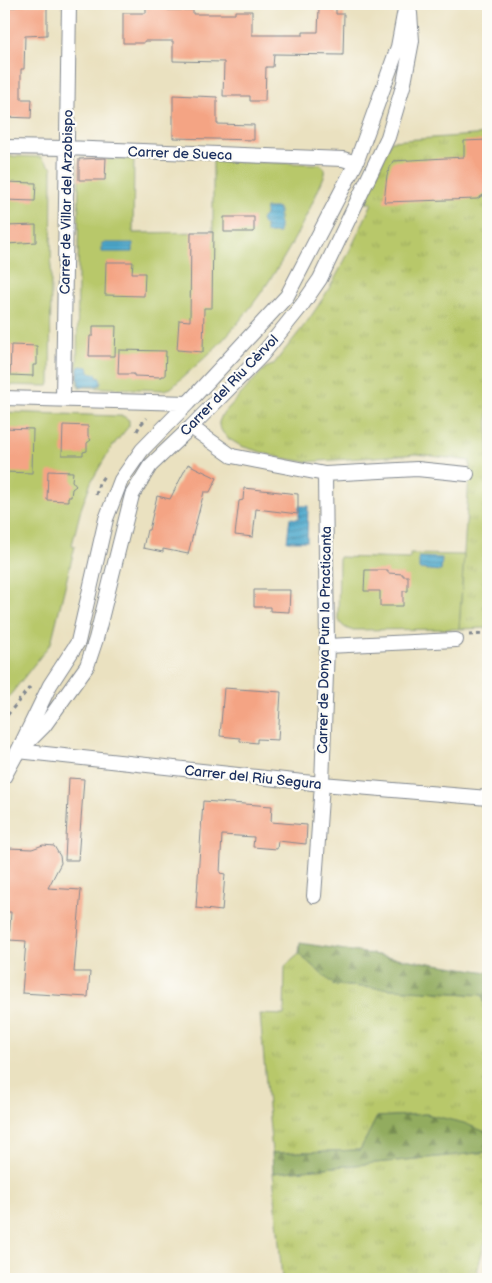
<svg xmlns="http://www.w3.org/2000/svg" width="492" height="1283" viewBox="0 0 492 1283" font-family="'Balsamiq Sans',sans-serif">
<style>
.grass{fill:url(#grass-tufts);stroke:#6a7c64}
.forest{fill:url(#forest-firs);stroke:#566e5e}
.garden{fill:#b8c86a;stroke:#6a7c64}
.water{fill:url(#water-rules);stroke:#346c95}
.building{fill:#f4a484}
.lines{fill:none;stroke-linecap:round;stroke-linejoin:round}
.street-casing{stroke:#82888f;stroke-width:16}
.path{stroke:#82888f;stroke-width:3;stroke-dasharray:4 4;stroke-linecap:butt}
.street{stroke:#fff;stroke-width:14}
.labels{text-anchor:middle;stroke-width:4.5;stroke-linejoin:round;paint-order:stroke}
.street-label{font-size:14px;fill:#1b2f5e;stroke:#fdfcf7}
</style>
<defs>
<pattern id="grass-tufts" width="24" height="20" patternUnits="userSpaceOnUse" patternTransform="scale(1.25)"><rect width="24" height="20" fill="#b8c86a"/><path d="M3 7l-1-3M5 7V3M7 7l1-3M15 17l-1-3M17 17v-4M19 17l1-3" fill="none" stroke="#9eac5e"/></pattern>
<pattern id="forest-firs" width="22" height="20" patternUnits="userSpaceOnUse" patternTransform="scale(1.25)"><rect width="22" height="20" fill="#92ac5e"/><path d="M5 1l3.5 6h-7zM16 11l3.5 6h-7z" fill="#768c51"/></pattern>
<pattern id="water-rules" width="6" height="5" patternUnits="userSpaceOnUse" patternTransform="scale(1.25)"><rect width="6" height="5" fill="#4ea9cc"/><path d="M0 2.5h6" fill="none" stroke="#408aa9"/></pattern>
</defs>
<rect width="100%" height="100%" fill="#fdfcf7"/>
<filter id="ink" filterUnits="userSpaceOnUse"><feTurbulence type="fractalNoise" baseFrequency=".02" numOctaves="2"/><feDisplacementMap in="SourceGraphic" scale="10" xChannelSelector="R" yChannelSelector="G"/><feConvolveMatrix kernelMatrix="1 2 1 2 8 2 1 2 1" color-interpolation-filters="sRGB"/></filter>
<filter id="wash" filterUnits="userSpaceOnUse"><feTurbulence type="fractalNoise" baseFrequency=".0096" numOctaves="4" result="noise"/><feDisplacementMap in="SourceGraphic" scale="20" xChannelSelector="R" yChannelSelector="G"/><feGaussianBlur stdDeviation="1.12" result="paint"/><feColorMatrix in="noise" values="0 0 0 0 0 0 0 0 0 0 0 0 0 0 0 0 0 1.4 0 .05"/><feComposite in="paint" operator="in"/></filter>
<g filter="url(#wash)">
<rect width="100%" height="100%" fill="#eae1c0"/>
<path class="grass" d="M488,134V628L459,629L470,461L417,454L306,462L277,457L241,446L229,439L223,433L219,426V422L222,415L265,368L273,365C285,349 298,334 309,319C335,283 354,243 372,203H365L391,141Z
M299,954L334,985L483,995L488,1027V1133L426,1114L377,1117L360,1150L272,1153L260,1014L284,1015L285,966Z
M488,1152V1236L484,1245L475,1279H282L273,1173Z"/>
<path class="forest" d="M300,943L488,972V1027L483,995L334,985L299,954Z
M426,1114L464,1123L488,1133V1152L273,1173L272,1153L360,1150L377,1117Z"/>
<path class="garden" d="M4,156L41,157L52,168L50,384L48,386L4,385Z
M80,159H134L133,233L213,232V161L319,164C324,166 326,168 325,174C299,237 265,297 216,347C202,361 186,374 171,388L164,390L78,387L77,383L79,162Z
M4,412L118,416H123L129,420V426L111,448L91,482L81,509L72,545L75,546L51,643L4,703Z
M410,554L464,555L459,629L351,630C344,628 341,625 338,618L339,557L410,559Z"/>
<path class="water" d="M266,208H279V233H266V226L263,224L261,220L263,217L265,215Z
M102,243H133V252H102Z
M80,366L88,367L89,372L96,374L97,377L100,378L101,381L100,385L97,386H81L79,385L78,369Z
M299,506H308L307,541H287L290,518L299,519Z
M419,557L442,558L441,571L419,569Z"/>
<g id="blocks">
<path class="building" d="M16,5H47V35L25,36L24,69H21V99H32L31,118L4,117V7H16Z
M168,6V10H193V14H235V11H252V35H303V32H318L319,8H336V14H344L343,55L274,54L273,67H266L265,101H250V96H223L224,62L173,61V41H144V43H123V13H146V7Z
M173,95L217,97V124L254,125V140L173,138Z
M488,140V192L477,199L384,202L387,175L393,161L464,157V141Z
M106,158L105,180H79V159Z
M4,182L36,183L35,201L4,200Z
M224,217H254V232H224Z
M36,225V242L7,244L6,226Z
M191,232H213L212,308H204L203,352L177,350L179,320L190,321Z
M106,262H133L132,273H145L144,296L105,295Z
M93,326H116L115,356H89L90,336H93Z
M11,345L37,346V365H33V376L10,375Z
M119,350L166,351L165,376H161V377L134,376V374H118Z
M63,425L88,426V436L91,440L87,443V451L83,452V455H62Z
M4,428L33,429L32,473L4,472Z
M188,464L217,478L210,492H204L188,554L163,549V552L143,548L147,530H149L157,496L170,499Z
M48,471L73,472L72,481L76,486L72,489L71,497H68V501L47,500Z
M244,488L298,494V514L256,509L253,537L235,535L239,501L243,500Z
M365,570H388V573L403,574V576H408V591H403V606H380V591H364Z
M254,590H290L289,612L270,611V607H254Z
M224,688L281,692L278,740L257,739V743L240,741V738L220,736Z
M69,778L84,779L78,860H65Z
M203,801L272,806L271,822L307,825L306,844L278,841L277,849L253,847L254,837L222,835L220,873L225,874L222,911L196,908Z
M43,845L54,846L60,856L61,863L48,888L81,890L74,972H90L88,997L22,993L26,941L9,940L11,912H4L8,848L32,849Z"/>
</g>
</g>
<g filter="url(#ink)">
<use href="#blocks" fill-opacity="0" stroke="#82888f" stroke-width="1"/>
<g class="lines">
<defs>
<path id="street" d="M4,147L66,148L343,159L356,163
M4,398L188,403
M63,400L69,4
M191,427L232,456L325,474L417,469L467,474
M327,646L456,640
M26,744L44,726L87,666L96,639L132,495L150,466L191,427L261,356L302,305L320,279L388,137L404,83L412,41L410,13
M18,751L322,784L488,798
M4,777L18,751L50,685L78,642L106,519L121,480L142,450L188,403L287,296L356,163L398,47L406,4
M314,896L322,784L327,646L325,474"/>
</defs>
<use href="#street" class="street-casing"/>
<path class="path" d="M137,431L140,425L147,418
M96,495L99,483L104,476
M469,635L488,634
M4,722L5,718L30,687"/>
<use href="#street" class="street"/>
</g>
</g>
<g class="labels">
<g class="street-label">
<text transform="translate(180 153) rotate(2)" y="5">Carrer de Sueca</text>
<text transform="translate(66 202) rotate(-89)" y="5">Carrer de Villar del Arzobispo</text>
<text transform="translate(229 385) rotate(-46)" y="5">Carrer del Riu Cèrvol</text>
<text transform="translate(324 640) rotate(-89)" y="5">Carrer de Donya Pura la Practicanta</text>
<text transform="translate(253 777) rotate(6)" y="5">Carrer del Riu Segura</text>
</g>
</g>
<rect width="492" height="1283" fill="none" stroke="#fdfcf7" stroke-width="20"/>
</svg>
